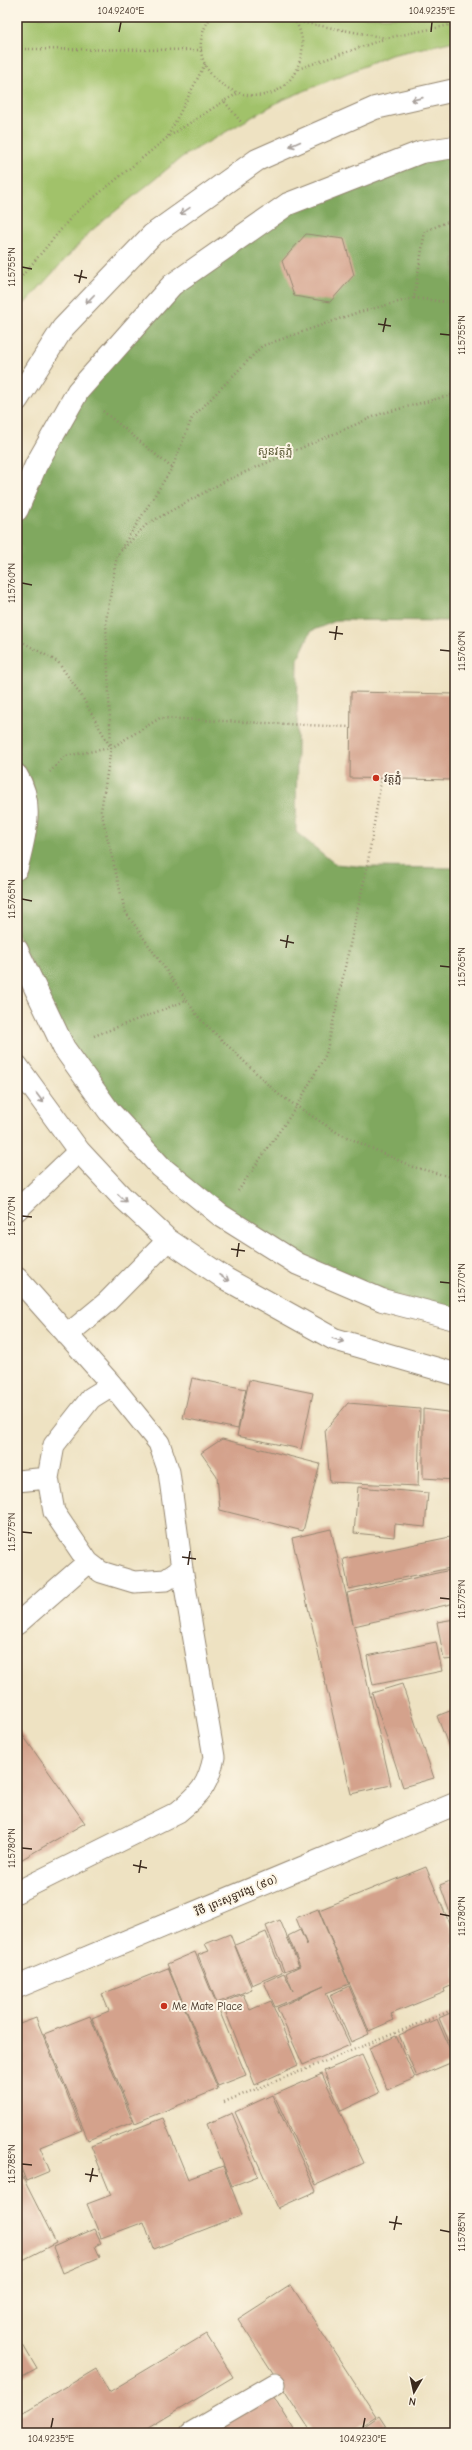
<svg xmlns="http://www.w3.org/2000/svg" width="472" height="2450" viewBox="0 0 472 2450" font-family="'Comic Neue','Noto Sans Khmer',sans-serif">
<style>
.green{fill:#a1c26b;stroke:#6e7644}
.forest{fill:#80a85f;stroke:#5e693e}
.building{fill:#d4a28c}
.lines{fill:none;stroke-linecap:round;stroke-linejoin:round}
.service-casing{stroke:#948670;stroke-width:23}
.pedestrian-casing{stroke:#948670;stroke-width:24}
.minor-casing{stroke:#948670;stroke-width:24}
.secondary-casing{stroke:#948670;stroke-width:24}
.path{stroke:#948670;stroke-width:2.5;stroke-dasharray:1 3;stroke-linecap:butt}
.service{stroke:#fff;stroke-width:21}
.pedestrian{stroke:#fff;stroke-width:22}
.minor{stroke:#fff;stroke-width:22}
.secondary{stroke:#fff;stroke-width:22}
.oneway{stroke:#a79f9a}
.ticks{fill:none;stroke:#3b2a1e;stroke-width:1.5}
.poi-dot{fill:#c8321e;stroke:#fcf5e5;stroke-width:1.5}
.labels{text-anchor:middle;stroke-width:4;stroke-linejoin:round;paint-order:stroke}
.park-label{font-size:11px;fill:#5a5835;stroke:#fcf5e5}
.poi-label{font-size:11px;fill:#3b2a1e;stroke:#fcf5e5;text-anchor:start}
.street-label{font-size:11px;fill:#3b2a1e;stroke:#fcf5e5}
.neatline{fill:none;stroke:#3b2a1e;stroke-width:1.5}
.ticks-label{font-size:10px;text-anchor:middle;fill:#3b2a1e}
</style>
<rect width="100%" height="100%" fill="#fcf5e5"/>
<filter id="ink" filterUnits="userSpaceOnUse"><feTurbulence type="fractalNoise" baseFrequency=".025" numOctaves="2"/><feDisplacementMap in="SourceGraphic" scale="8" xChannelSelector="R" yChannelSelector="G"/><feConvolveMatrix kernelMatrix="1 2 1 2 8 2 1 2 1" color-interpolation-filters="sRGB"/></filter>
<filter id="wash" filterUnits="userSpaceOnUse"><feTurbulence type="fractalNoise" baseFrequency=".012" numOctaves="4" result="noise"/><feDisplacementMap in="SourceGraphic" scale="16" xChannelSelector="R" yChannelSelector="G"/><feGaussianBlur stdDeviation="0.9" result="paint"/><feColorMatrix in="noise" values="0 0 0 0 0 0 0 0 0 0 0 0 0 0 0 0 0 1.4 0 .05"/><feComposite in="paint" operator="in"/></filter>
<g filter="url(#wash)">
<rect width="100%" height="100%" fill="#eee2c2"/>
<path class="green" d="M17,17H455V41L391,55L280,101L182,157L91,231L17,312Z"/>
<path class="forest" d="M455,153V621L338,620L311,631L298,659L296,832L335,864L367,867L455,868V1312L384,1293L301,1258L224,1210L166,1162L114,1106L70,1045L17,935V528L41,468L84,395L177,291L292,210L422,158Z"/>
<g id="blocks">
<path class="building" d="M306,234L344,239L354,275L330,302L294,296L282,261Z
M351,692L455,694V780L350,778Z
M192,1378L246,1389L238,1429L183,1418Z
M249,1380L313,1393L301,1449L237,1436Z
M348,1403L420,1409L418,1486L330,1482L325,1430Z
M423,1409L455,1413V1480L423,1478Z
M222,1439L320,1464L303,1531L220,1510L217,1476L201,1453Z
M358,1487L428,1493L425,1527L395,1524L394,1537L354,1533Z
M331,1529L353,1624L347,1593L455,1569V1603L354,1626L391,1785L351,1794L292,1538Z
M455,1536V1567L349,1589L343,1559Z
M455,1619V1659L444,1660L437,1622Z
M436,1642L442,1671L373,1685L367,1656Z
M402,1684L434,1778L403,1787L372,1693Z
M455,1709V1763L437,1716Z
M17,1727L85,1823L17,1862Z
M426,1867L455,1937V1943L452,1944L455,1950V1984L444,1989L445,1992L391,2014L394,2020L369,2031L319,1910Z
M455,1879V1927L440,1885Z
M318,1909L349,1984L326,1993L350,2045L303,2065L277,2008L324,1986L275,2007L264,1982L284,1973L293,1991L286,1973L300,1966L288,1936L300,1930L307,1945L296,1918Z
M280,1920L299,1966L284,1971L266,1926Z
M266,1932L282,1972L252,1985L235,1945Z
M230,1934L252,1989L217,2003L198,1955L209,1951L205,1944Z
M195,1952L246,2075L218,2086L167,1964Z
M168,1968L218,2089L135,2123L92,2018L109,2011L102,1994Z
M349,1986L369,2034L351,2042L330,1995Z
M243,1994L250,2010L271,2001L298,2065L255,2085L222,2003Z
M455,2011V2056L439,2018Z
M90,2016L133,2122L88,2140L44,2034Z
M36,2018L82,2130L40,2147L50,2171L26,2181L17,2158V2025Z
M437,2019L455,2061L417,2077L399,2035Z
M396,2036L415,2078L387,2090L369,2048Z
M362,2055L379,2093L341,2111L324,2071Z
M322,2074L364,2163L316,2185L274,2095Z
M272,2095L316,2191L278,2208L235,2112Z
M232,2113L258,2176L232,2186L207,2124Z
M163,2118L188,2179L223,2166L242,2215L154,2249L144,2222L101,2238L87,2204L111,2195L91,2146Z
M20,2172L56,2243L17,2263V2174Z
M94,2229L101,2243L95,2246L100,2257L63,2273L53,2247Z
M291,2285L376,2416L350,2433H312L238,2319Z
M206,2334L233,2377L140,2433H17V2416L96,2369L109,2392Z
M17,2335L37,2369L17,2380Z
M272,2394L296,2433H207Z
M379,2416L390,2433H357L356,2432Z"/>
</g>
</g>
<g filter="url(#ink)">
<use href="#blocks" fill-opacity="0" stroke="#948670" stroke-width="1"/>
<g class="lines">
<defs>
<path id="service" d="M17,775C36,805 24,838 17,869
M17,1210L79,1151
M17,1278L112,1385L159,1443L169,1472L182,1569L214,1757C208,1786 200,1794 178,1812L17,1892
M67,1335L107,1302L168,1240
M112,1385L91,1398L54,1445L48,1478L54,1512L88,1562L101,1572L134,1582L166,1580L182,1569
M17,1481L48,1478
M17,1624L88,1562
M191,2433L275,2384"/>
<path id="pedestrian" d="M17,510L36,465L78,391L172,285L288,204L421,152L455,147
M17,950L64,1048L109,1111L161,1167L220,1215L298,1264L382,1300L455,1319"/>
<path id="minor" d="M17,1987L455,1804"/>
<path id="secondary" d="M17,400L63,328L152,235L257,160L375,108L455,90
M17,1066L79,1151L121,1196L168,1240L226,1279L334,1339L455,1374"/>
</defs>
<use href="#service" class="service-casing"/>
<use href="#pedestrian" class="pedestrian-casing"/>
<use href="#minor" class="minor-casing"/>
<use href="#secondary" class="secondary-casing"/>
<path class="path" d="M211,17C167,78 277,135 300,60C305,46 302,29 292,17
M295,21L386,38
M17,49L202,50
M298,69L387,38L455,24
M237,94L224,101L241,122
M168,136L205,64
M17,282L74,214L168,137L224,101
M414,298L455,303
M455,394L380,414L227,480L147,524L117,555L106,621L111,748L101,811L125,911L199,1018L278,1094L338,1133L413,1167L455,1178
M103,411L172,468
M121,549L172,468L192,418L262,346L356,313L414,298L425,231L455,219
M17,639L58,662L81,695L111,748L65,756L50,772
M111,748L160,718L349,727
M94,1036L185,1001
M238,1191L297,1106L326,1054L367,867L381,781
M224,2102L455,2009"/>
<use href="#service" class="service"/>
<use href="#pedestrian" class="pedestrian"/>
<use href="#minor" class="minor"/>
<use href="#secondary" class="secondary"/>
</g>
<defs><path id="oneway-shaft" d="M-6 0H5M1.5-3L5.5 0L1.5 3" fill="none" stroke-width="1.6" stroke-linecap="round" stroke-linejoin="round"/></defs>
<g class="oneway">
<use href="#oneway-shaft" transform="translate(417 99) rotate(167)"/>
<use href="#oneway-shaft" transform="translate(295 144) rotate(156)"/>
<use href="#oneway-shaft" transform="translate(185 211) rotate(145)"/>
<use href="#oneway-shaft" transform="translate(90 299) rotate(134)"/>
<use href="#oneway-shaft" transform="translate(40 1098) rotate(53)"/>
<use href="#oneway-shaft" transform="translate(122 1198) rotate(44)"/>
<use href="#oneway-shaft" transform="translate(224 1278) rotate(33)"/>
<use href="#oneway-shaft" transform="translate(338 1340) rotate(18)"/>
</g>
</g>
<path class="ticks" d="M119,32L121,22M431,32L432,22M22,267L32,269M74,275L87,278M79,283L82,270M378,324L391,326M383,332L386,318M440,334L450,335M22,583L32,585M329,632L343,634M335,640L337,626M440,650L450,651M22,899L32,901M280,940L294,943M286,948L288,935M440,966L450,967M22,1216L32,1217M231,1249L245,1251M237,1257L239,1243M440,1282L450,1283M22,1532L32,1533M182,1557L196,1559M188,1565L190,1551M440,1598L450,1599M22,1848L32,1849M133,1865L147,1868M139,1873L141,1860M440,1914L450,1916M22,2164L32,2165M85,2174L98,2176M90,2182L93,2168M389,2222L402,2224M394,2230L397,2216M440,2230L450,2232M51,2428L53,2418M363,2428L365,2418"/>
<g class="poi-dot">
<circle cx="376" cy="778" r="4"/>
<circle cx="164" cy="2006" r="4"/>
</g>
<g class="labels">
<g class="park-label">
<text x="275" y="455">សួនវត្ដភ្នំ</text>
</g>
<g class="poi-label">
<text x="384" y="782">វត្ដភ្នំ</text>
<text x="172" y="2010">Me Mate Place</text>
</g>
<g class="street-label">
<text transform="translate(236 1895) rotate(-23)" y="4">វិថី ព្រះសុទ្ធាវង្ស (៩០)</text>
</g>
</g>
<rect width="472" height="2450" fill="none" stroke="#fcf5e5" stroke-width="44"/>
<g transform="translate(414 2392) rotate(189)" stroke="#fcf5e5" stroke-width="3" paint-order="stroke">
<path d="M0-3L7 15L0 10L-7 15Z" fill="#3b2a1e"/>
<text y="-6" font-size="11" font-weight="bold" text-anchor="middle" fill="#3b2a1e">N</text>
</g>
<rect x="22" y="22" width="428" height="2406" class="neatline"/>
<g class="ticks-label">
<text x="121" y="14">104.9240°E</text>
<text x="432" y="14">104.9235°E</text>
<text transform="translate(11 267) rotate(-90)" y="4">11.5755°N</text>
<text transform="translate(461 335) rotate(-90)" y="4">11.5755°N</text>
<text transform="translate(11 583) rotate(-90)" y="4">11.5760°N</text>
<text transform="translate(461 651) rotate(-90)" y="4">11.5760°N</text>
<text transform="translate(11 899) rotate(-90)" y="4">11.5765°N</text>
<text transform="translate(461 967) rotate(-90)" y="4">11.5765°N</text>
<text transform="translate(11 1216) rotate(-90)" y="4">11.5770°N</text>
<text transform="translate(461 1283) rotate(-90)" y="4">11.5770°N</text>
<text transform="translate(11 1532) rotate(-90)" y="4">11.5775°N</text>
<text transform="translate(461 1599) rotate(-90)" y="4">11.5775°N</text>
<text transform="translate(11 1848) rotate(-90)" y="4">11.5780°N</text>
<text transform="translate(461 1916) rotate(-90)" y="4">11.5780°N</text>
<text transform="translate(11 2164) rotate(-90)" y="4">11.5785°N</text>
<text transform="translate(461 2232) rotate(-90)" y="4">11.5785°N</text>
<text x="51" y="2442">104.9235°E</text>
<text x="363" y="2442">104.9230°E</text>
</g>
</svg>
